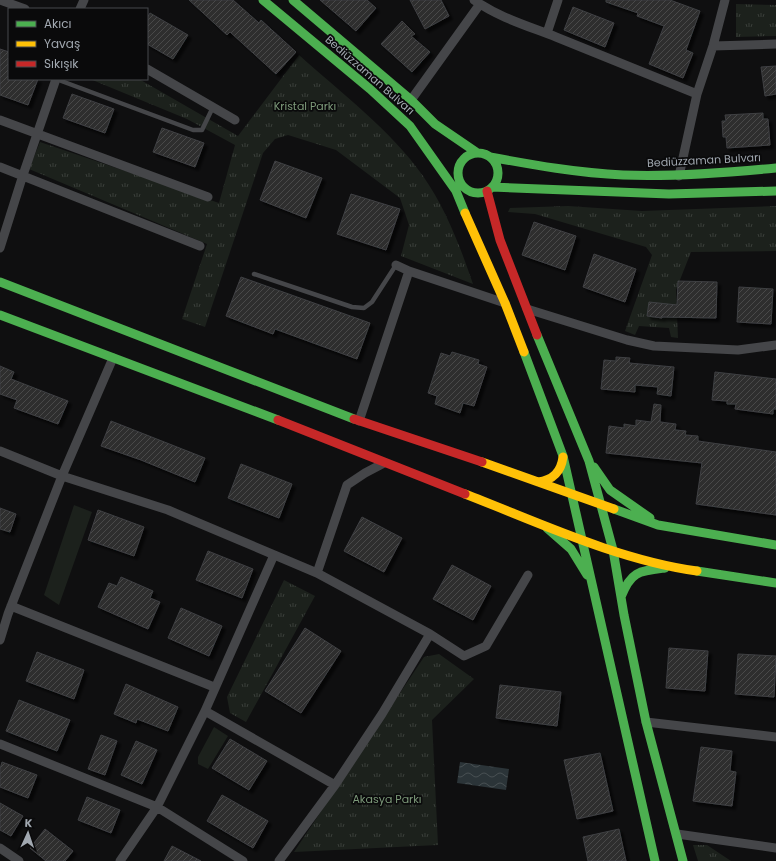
<svg xmlns="http://www.w3.org/2000/svg" width="776" height="861" viewBox="0 0 776 861" font-family="Poppins,sans-serif">
<style>
.green{fill:#1c211c}
.park{fill:url(#park-tufts)}
.water{fill:url(#water-waves)}
.building{fill:url(#building-hatch);stroke:#3f4043;filter:url(#shadow)}
.lines{fill:none;stroke-linecap:round;stroke-linejoin:round}
.lane{stroke:#454649;stroke-width:4.5}
.street{stroke:#454649;stroke-width:9}
.fast{stroke:#4caf50;stroke-width:9}
.slow{stroke:#ffc107;stroke-width:9}
.jam{stroke:#c62828;stroke-width:9}
.labels{text-anchor:middle;stroke-width:3.5;stroke-linejoin:round;paint-order:stroke}
.street-label{font-size:11px;fill:#a1a8b0;stroke:#0a0a0b}
.park-label{font-size:11px;fill:#7d9a7a;stroke:#0a0a0b}
</style>
<defs>
<pattern id="park-tufts" width="24" height="20" patternUnits="userSpaceOnUse"><rect width="24" height="20" fill="#1c211c"/><path d="M3 7l-1-3M5 7V3M7 7l1-3M15 17l-1-3M17 17v-4M19 17l1-3" fill="none" stroke="#3a3e3a"/></pattern>
<pattern id="water-waves" width="16" height="10" patternUnits="userSpaceOnUse"><rect width="16" height="10" fill="#2b3438"/><path d="M0 5q4-4 8 0t8 0" fill="none" stroke="#474f52"/></pattern>
<pattern id="building-hatch" width="6" height="6" patternUnits="userSpaceOnUse"><rect width="6" height="6" fill="#2d2d2e"/><path d="M-1 1l2-2M0 6l6-6M5 7l2-2" fill="none" stroke="#48494a"/></pattern>
<filter id="shadow"><feDropShadow dx="3.5" dy="3.5" stdDeviation="1" flood-color="#0009"/></filter>
</defs>
<rect width="100%" height="100%" fill="#0f0f10"/>
<path class="green" d="M74,505L92,512L59,605L44,595Z
M214,727L228,736L208,769L198,764V757Z"/>
<path class="park" d="M736,4L776,5V36L736,37Z
M299,55C340,92 391,130 423,176C446,209 460,246 473,284L401,256L409,225L400,198L336,150L288,135L275,139L263,153L205,327L182,319L207,244L29,169L40,142L219,203L235,145L187,119L90,79H139L238,136Z
M568,206L642,211L776,206V251L691,252L676,290L678,338L671,337L669,328L639,326L635,335L625,331L652,255L646,247L535,214L508,212L510,208Z
M284,580L315,596L246,722L230,713L227,697Z
M439,654L474,679L432,720L438,845L294,852L424,657Z
M693,845H707L731,861H698Z"/>
<path class="water" d="M460,762L509,769L506,790L457,783Z"/>
<path class="building" d="M189,0H233L259,23L261,20L296,52L276,74L230,32L227,35Z
M320,0H367L376,8L356,31Z
M410,0H441L449,16L425,29Z
M606,0H670L700,11L686,50L693,53L683,78L649,64L664,26L637,16L638,13L606,2Z
M573,7L614,23L605,47L564,30Z
M150,13L188,35L173,59L147,44V18Z
M402,21L415,34L411,36L430,52L412,72L381,44Z
M0,49L9,52V79H38L28,105L0,95Z
M776,66V94L765,96L761,67Z
M72,94L114,109L105,133L63,118Z
M763,113V119H768L770,145L727,148L726,137H723L722,121H726L725,115Z
M162,128L204,143L195,167L153,152Z
M275,161L322,178L306,218L260,200Z
M351,194L400,209L386,250L337,234Z
M534,222L576,236L565,270L522,255Z
M594,254L636,269L625,302L583,287Z
M241,277L370,323L357,359L275,329L273,334L226,316Z
M678,281L717,282L716,318L662,317V318L647,316L649,302L677,305Z
M739,287L773,289L771,324L737,322Z
M452,352L479,360L478,364L487,367L474,406L463,403L460,413L435,404L437,396L428,393L441,353L450,356Z
M616,357L630,358L629,363L674,367L671,396L657,394L658,387L635,385V392L601,389L604,360L616,361Z
M0,366L14,372L11,379L68,401L58,424L14,408L17,400L0,394Z
M715,372L776,379V409H773V414L735,409L736,404H727V401L712,400Z
M654,404L661,405L660,422L676,424L675,430L686,431L685,435L698,436V441L776,452V515L696,504L702,463L606,453L609,426L624,428V424L636,426V420L651,422Z
M111,421L205,458L195,482L141,460L101,446Z
M241,464L292,484L279,518L228,498Z
M0,508L16,514L10,532L0,529Z
M98,510L144,527L134,556L88,540Z
M362,517L402,538L384,572L344,551Z
M208,551L253,569L242,598L196,580Z
M452,565L491,586L473,620L433,599Z
M121,577L153,591L150,598L160,602L148,629L98,607L109,583L117,586Z
M181,608L222,626L209,656L168,638Z
M305,628L341,651L301,713L265,691Z
M669,648L708,651L705,691L666,688Z
M37,652L84,670L74,699L26,681Z
M738,654L776,656L774,697L735,694Z
M126,684L178,707L168,731L137,719L136,723L114,714Z
M500,685L561,692L557,726L496,718Z
M19,700L70,720L57,751L6,731Z
M101,735L117,741L105,775L88,769Z
M230,739L267,761L249,790L212,768Z
M136,741L157,750L142,784L121,775Z
M701,747L732,751L730,771L736,772L732,806L693,801Z
M600,753L613,811L577,819L564,760Z
M2,762L37,775L28,798L0,787V769Z
M222,795L268,821L253,848L207,821Z
M87,797L120,810L111,833L78,820Z
M0,803L23,816L11,836L0,830Z
M45,829L73,851L65,861H46L30,848Z
M619,829L626,861H588L583,837Z
M172,846L201,861H164Z"/>
<g class="lines">
<path class="lane" d="M56,79L193,130H202L213,107
M254,274L352,307L364,308L372,302L396,265"/>
<path class="street" d="M0,0L25,9
M474,0C500,18 528,26 556,37C603,56 650,75 697,94
M80,9L84,0
M547,33L558,0
M713,46L776,44
M147,69L235,120
M411,100L480,4
M0,120L208,197
M0,167L200,246
M679,176L697,94L713,46L725,0
M0,248L23,175L56,79
M396,265L409,271
M527,309L627,340L654,346L738,350L776,345
M359,421L409,271L505,303
M0,451L62,476L168,510L317,573L430,634L464,656L486,646L528,575
M317,573L347,485L365,473L384,463
M11,606L214,687
M0,640L8,614L62,476L113,358
M205,711L335,785
M646,722L776,737
M0,744L157,807L243,861
M677,834L776,848
M0,848L19,861
M120,861L157,807L205,711L274,555
M279,861L335,785L382,714L430,634"/>
<path class="fast" d="M263,0L370,89L410,126L456,191L465,213
M293,0L411,100L435,124L476,152
M458 173a20 20 0 1 1 40 0a20 20 0 1 1-40 0Z
M490,157C534,165 578,173 623,175C674,177 725,173 776,168
M492,187L669,194L776,191
M0,282L354,419
M0,315L278,420
M537,335L589,461L613,550L624,615L646,722L683,861
M524,352L563,456L655,861
M594,467L610,490L650,518
M614,509L658,525L776,545
M547,528L571,549L587,575
M697,571L776,583
M621,597C631,571 639,571 665,568"/>
<path class="slow" d="M465,213L505,303L524,352
M482,462L614,509
M538,482C553,480 561,472 563,457
M465,494C540,523 618,560 697,571"/>
<path class="jam" d="M487,191L500,240L537,335
M354,419L482,462
M278,420L465,494"/>
</g>
<g class="labels">
<g class="street-label">
<text transform="translate(370 75) rotate(41)" y="4">Bediüzzaman Bulvarı</text>
<text transform="translate(704 160) rotate(-3)" y="4">Bediüzzaman Bulvarı</text>
</g>
<g class="park-label">
<text x="305" y="110">Kristal Parkı</text>
<text x="387" y="803">Akasya Parkı</text>
</g>
</g>
<rect x="8" y="8" width="140" height="72" fill="#0a0a0b" stroke="#46494d"/>
<rect x="16" y="21" width="20" height="6" fill="#4caf50" stroke="#46494d"/>
<text x="44" y="28" font-size="12" fill="#a1a8b0">Akıcı</text>
<rect x="16" y="41" width="20" height="6" fill="#ffc107" stroke="#46494d"/>
<text x="44" y="48" font-size="12" fill="#a1a8b0">Yavaş</text>
<rect x="16" y="61" width="20" height="6" fill="#c62828" stroke="#46494d"/>
<text x="44" y="68" font-size="12" fill="#a1a8b0">Sıkışık</text>
<g transform="translate(28 833) rotate(3)" stroke="#0a0a0b" stroke-width="3" paint-order="stroke">
<path d="M0-3L7 15L0 10L-7 15Z" fill="#a1a8b0"/>
<text y="-6" font-size="11" font-weight="bold" text-anchor="middle" fill="#a1a8b0">K</text>
</g>
</svg>
